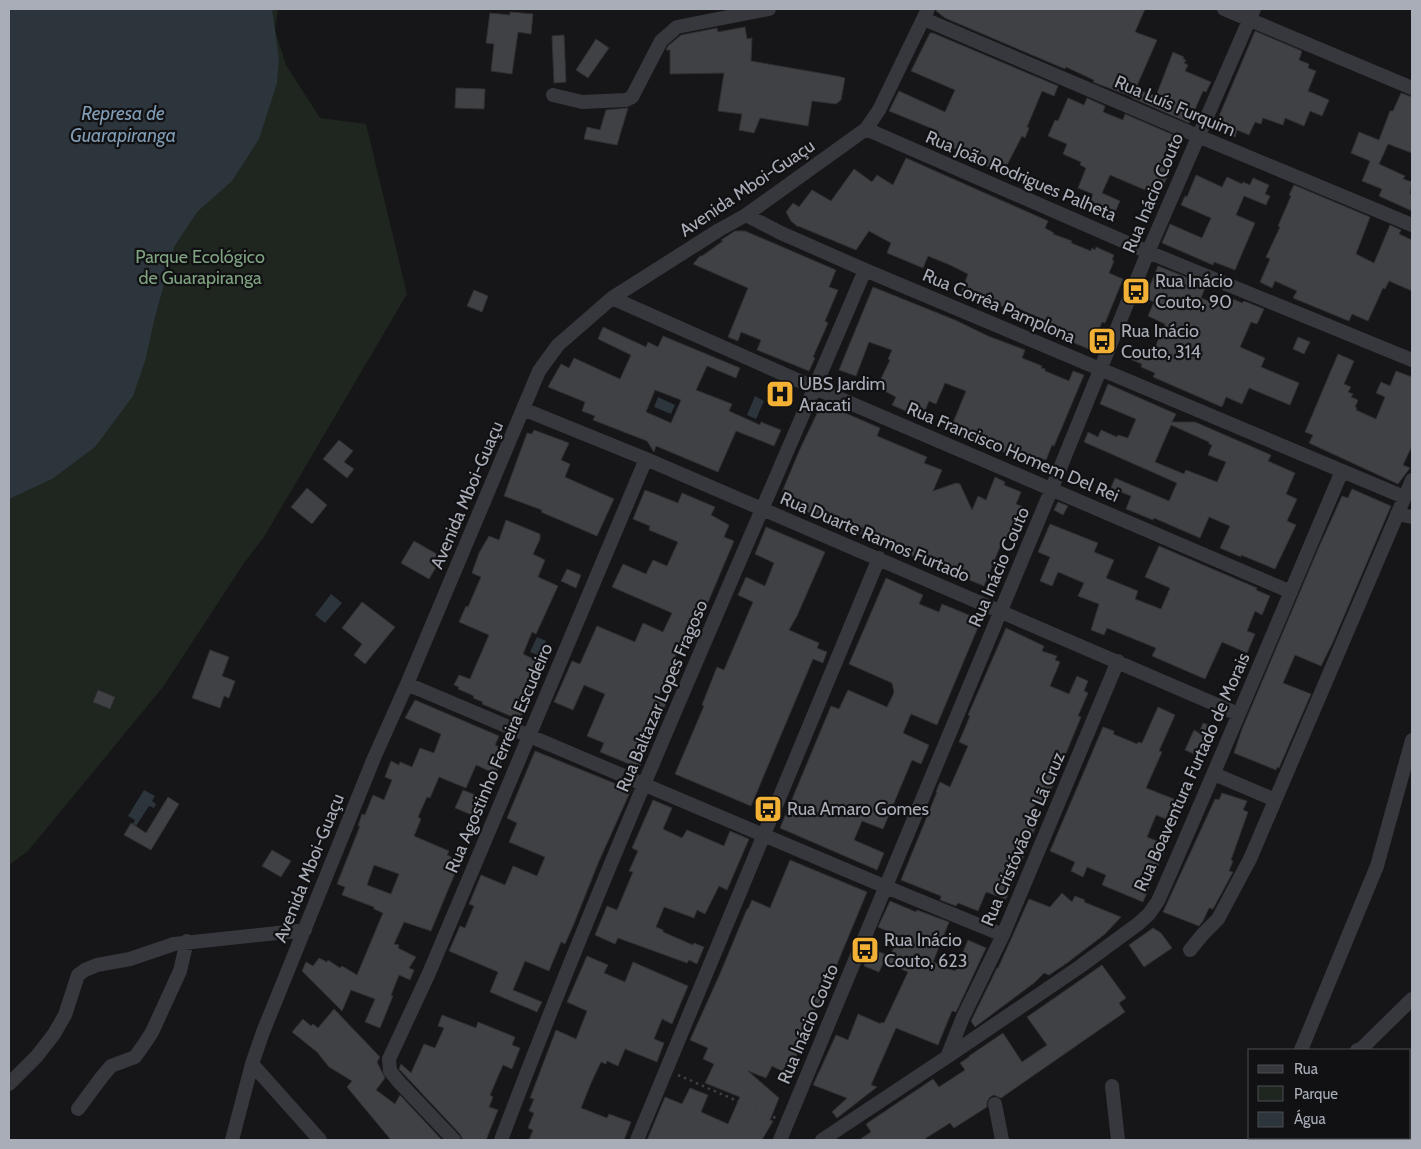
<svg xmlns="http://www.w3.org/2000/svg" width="1421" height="1149" viewBox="0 0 1421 1149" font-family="Cabin,sans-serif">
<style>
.green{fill:#1e261f}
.water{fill:#2c353c}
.building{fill:#404145;stroke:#303034;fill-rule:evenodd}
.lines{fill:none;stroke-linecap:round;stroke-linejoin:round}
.path{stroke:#3d3f44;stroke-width:2.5;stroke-dasharray:2.5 4;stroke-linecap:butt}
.minor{stroke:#37383d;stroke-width:14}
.labels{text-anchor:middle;stroke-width:4.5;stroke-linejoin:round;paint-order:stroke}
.street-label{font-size:18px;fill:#a8adb8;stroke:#111113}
.park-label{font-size:18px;fill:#7fa381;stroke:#111113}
.poi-label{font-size:18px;fill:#a8adb8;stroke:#111113;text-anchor:start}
.water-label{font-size:19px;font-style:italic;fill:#7f9bb3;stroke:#111113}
</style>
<rect width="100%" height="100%" fill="#161618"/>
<path class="green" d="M9,9H278L275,30L286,65L320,118L366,124L407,294L264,537L244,563L163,687L28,851L9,865Z"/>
<path class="water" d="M9,9H272L279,59L277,83L259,139L232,181L197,212L174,247L154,321L146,358L133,396L95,447L52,479L9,499Z
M755,396L764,401L756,419L747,415Z
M658,397L675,405L671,414L654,407Z
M331,594L342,603L325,623L315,615Z
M537,637L546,641L540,656L530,652Z
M144,790L155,796L152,801L156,804L154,808L149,806L136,826L133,824L135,820L128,816Z"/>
<path class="building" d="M937,9H1145L1135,32L1157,40L1132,97L1093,82L1094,80L1066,67L1065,69L945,18L936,11Z
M510,12L533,14L531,34L518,32L512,74L491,71L494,44L486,43L490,13L510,15Z
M745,27L747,39L752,38L751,61L837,76L845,78L841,100L836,104L812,101L808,126L760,118L754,133L739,130L742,114L718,111L724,73L670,74V50H666L668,46L681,35L717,28L718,32Z
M1255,31L1302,51L1299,60L1309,64L1308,68L1316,71L1308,91L1329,100L1322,116L1310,111L1304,126L1285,118L1283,125L1263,118L1261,124L1255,122L1249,135L1237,130L1235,137L1214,128Z
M930,33H933L1058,86L1054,96L1042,91L1027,127L1029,128L1025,138L1022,136L1006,167L992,161L989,167L961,155L963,152L933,140L938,131L889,111L899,91L945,112L955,90L911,71Z
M564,35L566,82L554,83L552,36Z
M596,39L609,48L588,78L576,70Z
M1173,52L1184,57L1183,59L1186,60L1184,63L1188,65L1185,71L1211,82L1206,92L1203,91L1189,123L1132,98L1136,89L1156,96Z
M456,88L485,89L484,109L455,108Z
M1401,93L1412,97V153L1388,144L1379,164L1405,176L1403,179L1412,182L1410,194H1412V211L1379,196L1382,189L1362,181L1370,161L1351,153L1359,132L1379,140L1390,111H1393Z
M1068,98L1084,105L1087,98L1105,106L1103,112L1123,120L1125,114L1183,139L1164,184L1155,181L1150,192L1110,175L1102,193L1120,201L1115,212L1090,201L1093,194L1078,188L1086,168L1080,165L1081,162L1063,154L1067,144L1048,136L1055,120L1058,121Z
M628,108L617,145L584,139L587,127L600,130L606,110Z
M906,158L1048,221L1045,228L1054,233L1053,234L1072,241L1071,243L1091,251L1092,248L1095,250L1096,247L1114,255L1112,260L1114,261L1109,273L1123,279L1105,323L1102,322L1091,350L1048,332L1051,323L1015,307L1013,311L989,301L987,306L960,295L968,274L950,265L928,256L923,268L887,253L891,243L869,231L856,250L798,226V227L791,221L786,212L793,203L799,207L812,190L831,201L854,169L872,182L877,175L893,185Z
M1196,175L1222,187L1227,177L1242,184L1243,182L1250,185L1253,178L1269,185L1265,194L1270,196L1266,205L1244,196L1236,215L1255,223L1235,270L1214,262L1213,265L1162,243L1170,224L1202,238L1211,218L1181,205L1185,196L1187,197Z
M1294,185L1370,217L1356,254L1374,263L1390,225L1401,230L1399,234L1412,240V291L1389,281L1385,289L1383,288L1368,321L1352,314L1349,321L1293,298L1297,291L1275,281L1272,288L1260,282L1270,259L1266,257L1280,227L1278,226L1291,196L1289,195Z
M735,231H745L836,270L829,287L838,290L825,321L828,323L813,357L815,358L809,371L757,350L761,340L741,332L738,341L728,337L748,288L693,264L700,256H702L723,241L721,240Z
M1158,266L1206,285L1201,298L1228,309L1233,299L1242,303L1244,301L1264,309L1257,324L1251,322L1240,347L1265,358L1261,367L1299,383L1290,405L1249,388L1242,404L1226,397L1222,407L1153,377L1155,373L1141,367L1142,364L1130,359L1136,347L1152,354L1164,327L1165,324L1148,316L1154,302L1145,298Z
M873,287L955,320L988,336L1025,350L1022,358L1042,366L1041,368L1045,369V371L1069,381L1073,371L1084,375L1054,446L1052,445L1046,460L1037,457L1036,461L1008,449L1006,453L950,430L966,391L945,383L936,404L929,401L922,418L892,405L896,397L877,387L890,360L888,359L892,350L869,342L856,376L839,370Z
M474,290L488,296L482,312L467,306Z
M603,327L646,347L648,342L658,347L663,336L740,368L736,378L707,366L696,390L732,404L729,411L760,425L761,422L781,430L774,446L736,431L718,472L656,446L654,452L647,441L593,420L595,416L582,411L585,402L548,387L561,364L569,368L574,358L620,379L631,355L598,339ZM655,390L681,400L671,423L646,412Z
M1298,337L1310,342L1304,354L1293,349Z
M1338,354L1354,361L1344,384L1351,387L1348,392L1353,394L1351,397L1358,400L1355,407L1357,408L1356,410L1376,419L1385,397L1376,393L1381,382L1390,386L1396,371L1412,377V446L1403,465L1410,468L1398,484L1309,443L1313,435L1305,432Z
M1108,384L1176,414L1172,422H1195L1271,455L1268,461L1295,473L1286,494L1297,499L1287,521L1296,525L1275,569L1241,555V557L1220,548L1230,526L1209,517L1200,538L1154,518L1153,520L1126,509L1131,496L1111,488L1115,478L1169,501L1177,483L1084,442L1088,432L1098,437L1101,430L1117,437L1118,435L1128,438L1136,419L1100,404ZM1171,425L1209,442V444L1212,445L1208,455L1226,462L1217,482L1186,470L1184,474L1155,462Z
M822,403L880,428L877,436L927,457L924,463L942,470L933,491L956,483L960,484L972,510L978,496L986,500L995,477L1005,482L1004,485L1021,492L1016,504L1028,509L1014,542L1004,537L984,586L860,534L863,528L834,515L832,522L797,508L800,500L782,492L800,449Z
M534,430L569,443L561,460L570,464L565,477L614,499L597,536L541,512L542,510L504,496L527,433L532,434Z
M339,440L353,451L344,462L354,469L347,478L323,459Z
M307,488L327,505L312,524L291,507Z
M1352,489L1391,506L1333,642L1321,666L1295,655L1283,683L1311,694L1279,768L1277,767L1276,770L1234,753L1242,729L1318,549L1342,496L1348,498Z
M645,490L678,503L682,493L715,507L711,515L729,525L724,537L734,541L692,640L684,637L674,660L676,661L669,677L667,676L658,697L667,701L639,768L600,752L604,743L587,736L605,694L584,685L573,710L554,702L572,661L580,664L597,626L635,642L643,623L663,632L672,613L612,587L623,564L646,574L653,560L667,566L678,542L649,530L650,526L633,519Z
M1058,502L1068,506L1063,515L1054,510Z
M506,520L540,534V539L533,554L545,560L538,577L558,586L536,634L532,632L523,654L544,664L520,720L482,704L483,702L473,698L474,696L458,689L459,687L454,685L459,675L470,679L489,635L459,622L466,606L468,607L481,577L472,573L479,553L489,536L499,540Z
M1050,524L1098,543L1094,552L1114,560L1106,578L1138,591L1135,599L1161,609L1170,588L1145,577L1159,546L1257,588L1256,590L1270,596L1262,615L1255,611L1247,631L1255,634L1247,653L1222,642L1205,679L1152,656L1156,648L1107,628L1104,635L1091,630L1099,604L1078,596L1084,583L1058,572L1052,586L1040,581L1050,557L1038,552Z
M766,527L825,552L797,616L789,630L819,643L817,648L827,652L823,663L813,659L751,806L675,774L704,706L702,705L717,667L724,670L753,602L738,595L746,577L765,586L774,563L755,554Z
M414,541L442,557L429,579L401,563Z
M567,569L581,575L576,588L561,581Z
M886,578L923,595L919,604L939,612L942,604L981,620L937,725L911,714L903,733L929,745L921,764L912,760L883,829L862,821L854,840L884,853L877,870L780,828L831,706L839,709L848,690L887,707L893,695L894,692L892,683L849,664Z
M362,602L395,627L365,664L354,655L362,644L342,628Z
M1006,628L1044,646L1042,651L1057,656L1055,660L1060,662L1050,686L1069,694L1077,676L1088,681L1084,691L1088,693L1078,716L1081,717L1045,804L1037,801L1028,820L1037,824L1006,899L986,892L978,911L958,903L956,906L940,900L941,896L901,880L937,792H936L940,782L950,787L968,746L959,742L970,716L968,715Z
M210,650L229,657L222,676L235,681L229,698L224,696L220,708L192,698Z
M98,690L115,697L110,709L93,702Z
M415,700L499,736L495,745L506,750L496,774L476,765L466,788L439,777L430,798L427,797L418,817L421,819L414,836L449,851L447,855L460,861L431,931L404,922L394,944L399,945L398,948L416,957L409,968L414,970L410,980L399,975L391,995L393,996L380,1028L365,1022L375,999L351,990L342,1011L302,971L306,962L313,966L319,958L327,962L328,960L340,968L342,966L357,975L383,913L374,909V907L342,895L345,887L337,884L360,826H358L362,814L365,815L373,795L384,800L392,780L385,777L391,761L399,765L400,762L412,767L420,748L434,753L441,734L405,718ZM374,865L399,874L391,894L367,885Z
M1158,707L1175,715L1159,751L1162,752L1146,788L1174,799L1166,819L1156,815L1147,837L1167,845L1143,902L1102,885L1106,875L1087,867L1083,877L1071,871L1075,862L1050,851L1103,727L1114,731L1113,734L1137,744L1138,742L1142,743Z
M1203,723L1213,727L1201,757L1185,750L1194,730L1199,733Z
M535,751L631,790L599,861L573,926L565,944L561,942L549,971L525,961L513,990L542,1002L537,1012L490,992L498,972L449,951L460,926L465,928L474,906L469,904L481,875L505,885L513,866L537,876L545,857L509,842L517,823L507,818Z
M463,790L485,799L477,817L455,808Z
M1222,793L1247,801L1243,810L1248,812L1231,860L1233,861L1229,871L1233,872L1213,909L1209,908L1203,921L1199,926L1163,912L1215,799L1219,800Z
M168,797L179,804L151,850L124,835L131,823L146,833Z
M653,800L672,808L663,829L682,838L687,830L724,846L730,831L749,839L727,890L719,886L705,914L697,910L694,918L664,907L656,927L663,930V932L693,945L694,943L704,947L697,964L689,960L687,963L618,938L615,944L595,935L607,906L617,910L633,872L629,871L638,851L632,848Z
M272,850L291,861L281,877L262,866Z
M790,860L867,892L835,969L811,1020L793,1064L788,1062L784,1072L772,1066L766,1078L748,1071L779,1098L770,1120L773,1121L762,1140H647L665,1097L682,1104L690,1088L708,1095L701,1112L728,1124L740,1097L705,1083L714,1064L703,1059L708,1048L690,1040L719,976L747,909H748L752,900L770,908Z
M1062,893L1072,902L1075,896L1085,900L1084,902L1121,917L1105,934L1067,963L1049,975L1044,973L1034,983L975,1027L971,1021L997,968H998L1029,899L1050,907Z
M890,901L916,912L917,910L949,922L933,962L955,971L968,940L986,948L956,1012L952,1011L938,1045L896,1028L871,1085L877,1087L837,1118L832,1112L847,1098L813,1085L836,1035L848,1040L858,1014L881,1024V1022L884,1023L908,972L887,963L899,936L878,927Z
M1153,928L1161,933L1172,948L1144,967L1129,945Z
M872,949L887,955L879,972L864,966Z
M587,956L608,965L604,973L625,982L633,962L688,986L672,1024L662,1019L654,1039L664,1043L657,1062L625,1049L618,1066L607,1061L606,1064L601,1062L591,1083L581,1108L607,1118L609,1114L631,1122L624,1140H529L533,1130L528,1128L534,1113L529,1111L534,1099L530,1098L556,1030L576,1039L587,1011L567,1002Z
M1102,965L1126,998L1119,1003L1125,1012L1001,1098L994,1095L990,1097L987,1102V1107L954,1128L950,1123L923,1140H859L871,1132L866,1124L933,1079L939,1087L965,1070L960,1063L969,1057V1056L1003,1033L1022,1062L1047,1045L1027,1017Z
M334,1009L380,1057L377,1062L385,1078L376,1090L395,1104L400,1095L442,1140H391L347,1087L352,1081L329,1067L317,1052L292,1032L303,1019L311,1026L313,1024L318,1028Z
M442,1015L476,1028L478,1022L515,1037L512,1045L520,1048L512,1069L503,1065L490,1095L493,1097L489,1107L498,1110L486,1140H463L460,1134L399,1069L401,1064L411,1073L424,1044L435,1048L444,1028L438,1026Z"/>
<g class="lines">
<path class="path" d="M678,1075L776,1118"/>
<path class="minor" d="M1224,9L1412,88
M924,19L1198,136L1412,225
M553,95L582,102L626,100L632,97L661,41L677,27L769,9
M866,129L1148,252L1412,360
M746,215L781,233L865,270L1404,497
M612,298L815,388L1291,592
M523,409L646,459L1238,714
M1397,514L1412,517
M407,684L886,887L1003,935
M1214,774L1275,800
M1190,950L1203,934L1218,919L1250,859L1412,480
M1301,1050L1377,866L1412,740
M1357,1050L1361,1049L1412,999
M947,1057L963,1017L1003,935L1118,661
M252,1064L320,1140
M9,1084L37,1056L54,1034L65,1015L78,975L85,970L97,965L130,959L174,944L305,930
M1112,1086L1118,1140
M995,1104L1002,1140
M78,1109L101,1078L111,1066L135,1057L145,1043L152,1032L180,971L187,941
M232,1140L252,1064L263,1032L374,758L407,684L539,371L558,345L612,298L719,230L746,215L866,129L879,110L928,9
M454,1140L399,1082L390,1071L389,1059L429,973L646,459
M501,1140C612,846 742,559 865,270
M637,1140L879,558
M780,1140L1052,488L1148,252L1254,9
M822,1140L947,1057L1078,968L1138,924L1149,914L1158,901C1221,759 1281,614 1342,471
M1256,1140L1257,1138
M1347,1140L1348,1138"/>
</g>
<defs>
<symbol id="bus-square" viewBox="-11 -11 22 22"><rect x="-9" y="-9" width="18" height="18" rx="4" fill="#f2b134" stroke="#111113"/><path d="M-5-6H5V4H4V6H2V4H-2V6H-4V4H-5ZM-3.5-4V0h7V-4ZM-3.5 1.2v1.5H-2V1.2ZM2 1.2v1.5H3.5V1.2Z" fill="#111"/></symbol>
<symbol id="hospital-square" viewBox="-11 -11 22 22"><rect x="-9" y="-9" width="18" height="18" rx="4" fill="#f2b134" stroke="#111113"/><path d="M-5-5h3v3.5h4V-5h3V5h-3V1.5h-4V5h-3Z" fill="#111"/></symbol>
</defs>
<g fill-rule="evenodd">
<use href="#bus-square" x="1120" y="275" width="32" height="32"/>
<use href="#bus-square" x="1086" y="325" width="32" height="32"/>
<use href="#hospital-square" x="764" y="378" width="32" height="32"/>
<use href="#bus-square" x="752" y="793" width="32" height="32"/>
<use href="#bus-square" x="849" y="934" width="32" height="32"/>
</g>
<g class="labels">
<g class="street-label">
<text transform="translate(1175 106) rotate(23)" y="6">Rua Luís Furquim</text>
<text transform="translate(1021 176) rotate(23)" y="6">Rua João Rodrigues Palheta</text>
<text transform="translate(747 188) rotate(-34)" y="6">Avenida Mboi-Guaçu</text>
<text transform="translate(1153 193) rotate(-67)" y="6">Rua Inácio Couto</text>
<text transform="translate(999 306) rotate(23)" y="6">Rua Corrêa Pamplona</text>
<text transform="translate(1013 452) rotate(23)" y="6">Rua Francisco Homem Del Rei</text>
<text transform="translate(467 495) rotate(-67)" y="6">Avenida Mboi-Guaçu</text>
<text transform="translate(875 537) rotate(23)" y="6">Rua Duarte Ramos Furtado</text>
<text transform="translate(999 567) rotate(-67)" y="6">Rua Inácio Couto</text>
<text transform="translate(662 696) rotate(-67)" y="6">Rua Baltazar Lopes Fragoso</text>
<text transform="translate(499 758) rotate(-67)" y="6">Rua Agostinho Ferreira Escudeiro</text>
<text transform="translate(1192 772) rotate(-66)" y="6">Rua Boaventura Furtado de Morais</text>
<text transform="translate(1023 839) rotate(-67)" y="6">Rua Cristóvão de Lã Cruz</text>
<text transform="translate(309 868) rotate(-68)" y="6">Avenida Mboi-Guaçu</text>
<text transform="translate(808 1024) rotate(-67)" y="6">Rua Inácio Couto</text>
</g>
<g class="park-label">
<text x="200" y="263">Parque Ecológico<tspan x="200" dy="21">de Guarapiranga</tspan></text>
</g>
<g class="poi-label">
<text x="1155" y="287">Rua Inácio<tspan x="1155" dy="21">Couto, 90</tspan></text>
<text x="1121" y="337">Rua Inácio<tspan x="1121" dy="21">Couto, 314</tspan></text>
<text x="799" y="390">UBS Jardim<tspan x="799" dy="21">Aracati</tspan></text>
<text x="787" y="815">Rua Amaro Gomes</text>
<text x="884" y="946">Rua Inácio<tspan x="884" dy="21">Couto, 623</tspan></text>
</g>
<g class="water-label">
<text x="123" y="120">Represa de<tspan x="123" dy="22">Guarapiranga</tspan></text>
</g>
</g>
<rect width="1421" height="1149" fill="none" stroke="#a8adb8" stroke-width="20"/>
<rect x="1248" y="1049" width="162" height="90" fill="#111113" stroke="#4d4f55"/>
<rect x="1258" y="1065" width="25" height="8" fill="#37383d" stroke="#4d4f55"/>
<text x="1294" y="1074" font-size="15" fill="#a8adb8">Rua</text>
<rect x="1258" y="1086" width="25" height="15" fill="#1e261f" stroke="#4d4f55"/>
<text x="1294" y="1099" font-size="15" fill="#a8adb8">Parque</text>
<rect x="1258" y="1112" width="25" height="15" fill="#2c353c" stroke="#4d4f55"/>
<text x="1294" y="1124" font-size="15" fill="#a8adb8">Água</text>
</svg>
